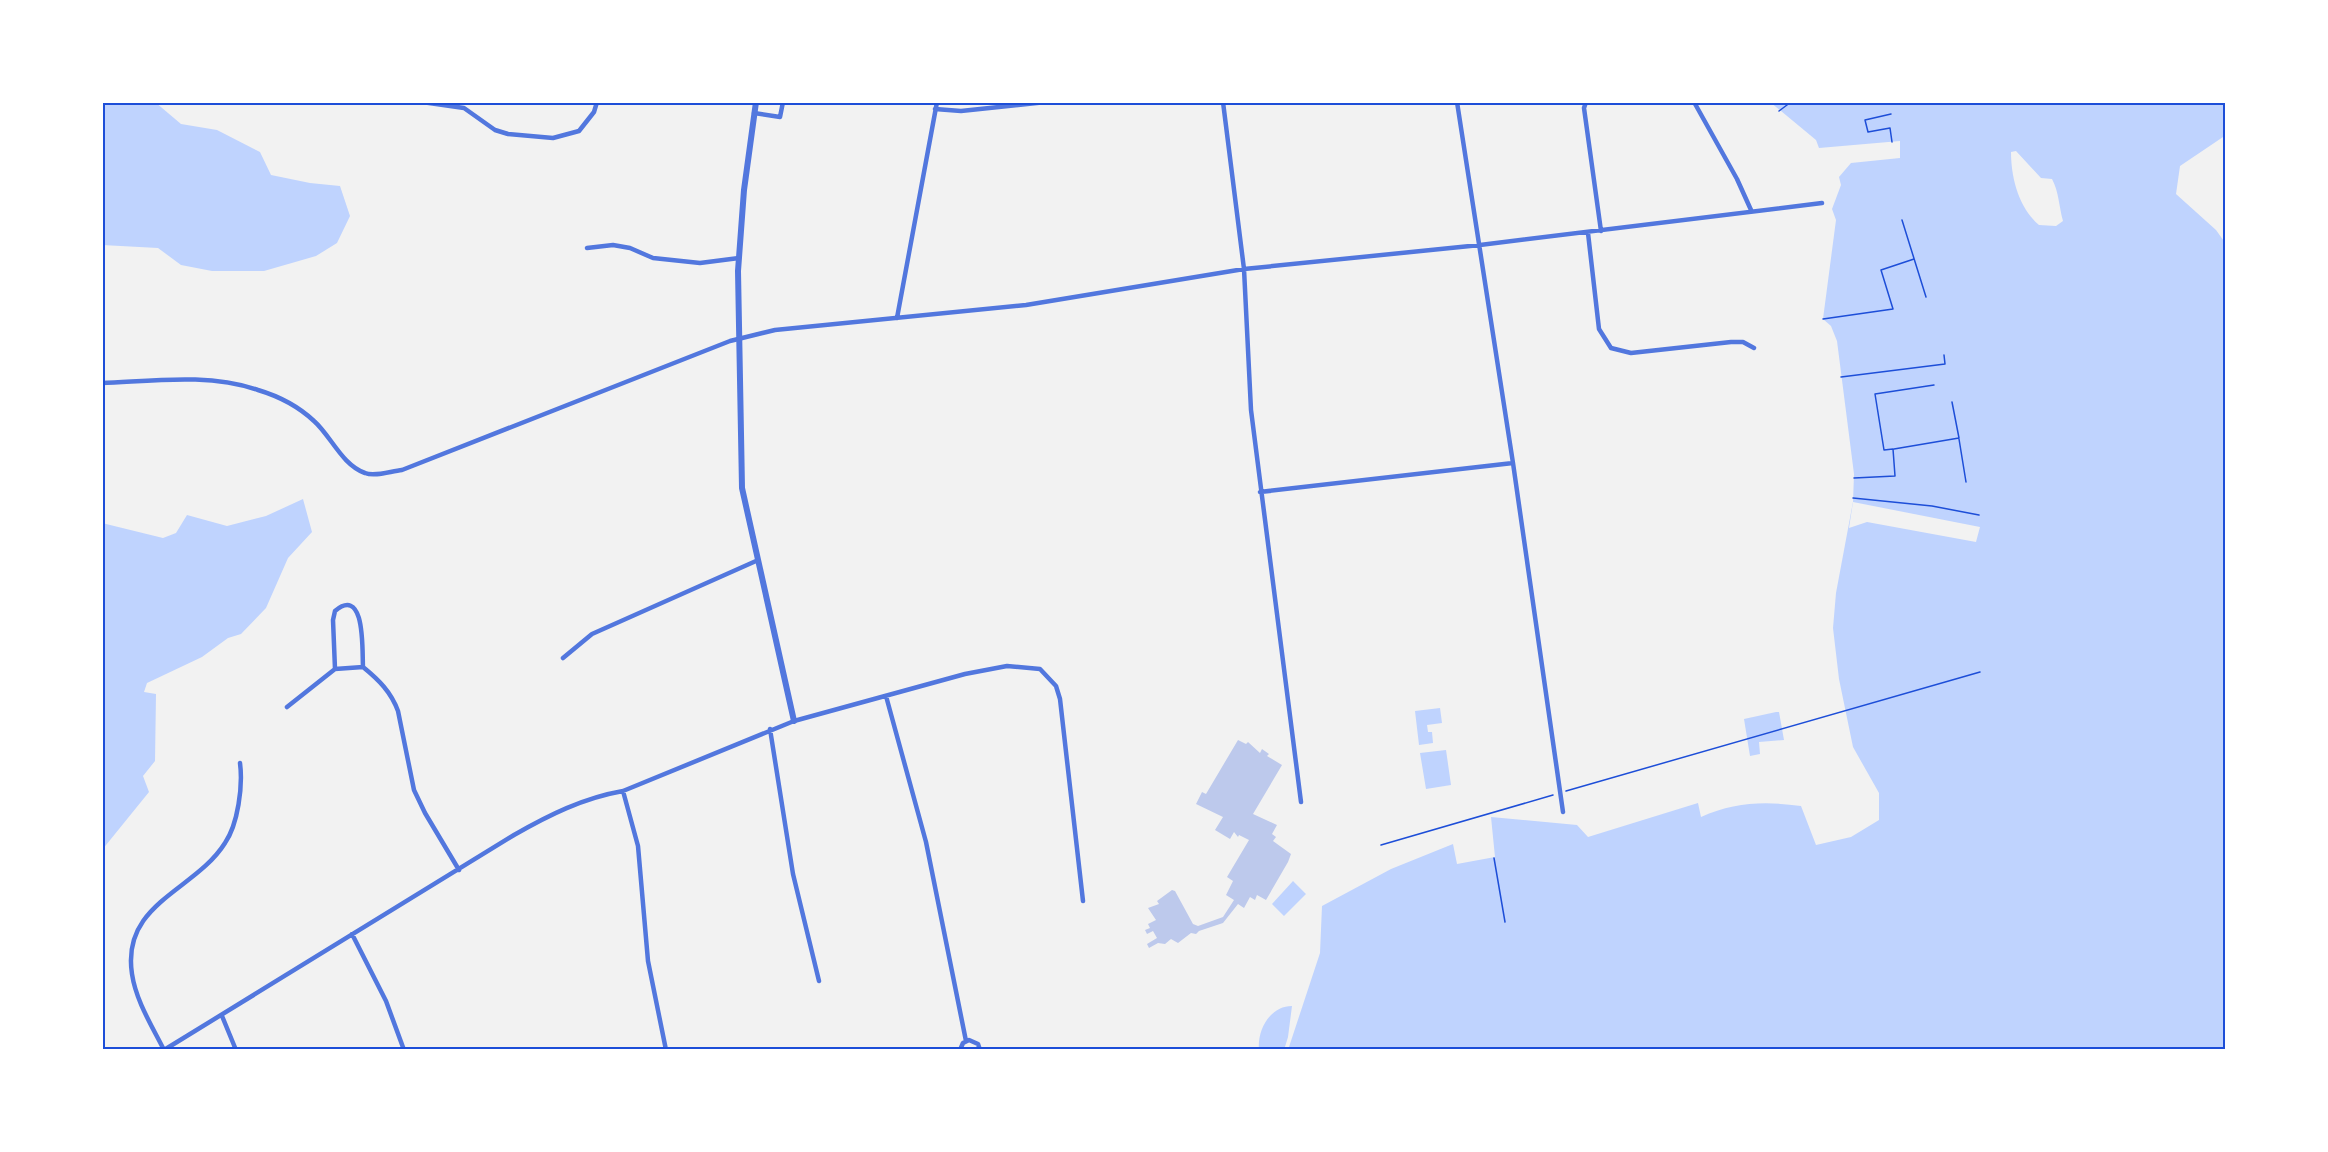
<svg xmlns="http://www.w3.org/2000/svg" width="2328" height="1152" viewBox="0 0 2328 1152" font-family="'PT Sans Narrow',sans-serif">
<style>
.water{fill:#bfd3fe;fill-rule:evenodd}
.pier{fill:#f2f2f2}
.building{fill:#bdc9ec}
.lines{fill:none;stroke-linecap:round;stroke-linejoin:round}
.path{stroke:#1d4ed8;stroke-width:1.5}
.minor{stroke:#5277de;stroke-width:4.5}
.tertiary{stroke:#5277de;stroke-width:6}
.neatline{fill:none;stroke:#1d4ed8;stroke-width:2}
</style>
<rect width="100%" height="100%" fill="#f2f2f2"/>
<path class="water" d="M102,102H155L181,124L217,130L260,152L271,175L310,183L340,186L350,216L337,243L316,256L264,271H212L181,265L158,248L102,245Z
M1770,102H2226V135L2180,166L2176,194L2216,230L2226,244V1050H1288L1320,953L1322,906L1391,869L1453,844L1457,864L1495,857L1491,817L1577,825L1588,837L1698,803L1701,817C1734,802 1765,801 1801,806L1816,845L1851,837L1879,820V793L1853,747L1839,679L1833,628L1836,593L1853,502L1854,474L1837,341L1831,326L1823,319L1836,220L1832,209L1841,185L1839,177L1851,163L1900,158V141L1819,148L1816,140ZM2016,151L2041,178L2052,179C2059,192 2059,207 2063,221L2056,226L2039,225C2019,208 2011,178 2011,152Z
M303,499L312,532L288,558L266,608L241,634L228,638L202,657L147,683L144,692L156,694L155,761L143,776L149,792L102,850V523L163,538L176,533L187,515L227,526L266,516Z
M1440,708L1442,723L1427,725L1428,732H1432L1433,743L1419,745L1415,711Z
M1776,712H1779L1784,740L1759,742L1760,754L1750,756L1744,719Z
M1446,750L1451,785L1426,789L1420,753Z
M1293,881L1306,894L1284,916L1272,904Z
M1292,1006L1288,1037L1284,1050H1259C1257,1030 1270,1006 1292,1006Z"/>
<path class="pier" d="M1853,502L1980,527L1976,542L1867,522L1849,528Z"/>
<path class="building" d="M1238,740L1246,744L1248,742L1260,753L1262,749L1269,754L1267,756L1282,765L1253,814L1277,825L1272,834L1276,837L1273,841L1291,854L1288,862L1266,900L1257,895L1255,900L1250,897L1244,908L1238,904L1223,923L1199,931L1196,934L1191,933L1178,943L1171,939L1165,944L1158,943L1149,948L1147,944L1157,938L1153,931L1147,934L1145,930L1150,928L1148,924L1156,920L1148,908L1159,904L1157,901L1172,890L1175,891L1193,924L1198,926L1223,917L1234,900L1226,895L1233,881L1227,877L1249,840L1239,835L1238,837L1234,832L1230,839L1215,830L1223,817L1196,804L1202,792L1206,794Z"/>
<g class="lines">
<path class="path" d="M1779,111L1791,102
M1891,114L1865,120L1868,132L1890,128L1892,142
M1902,220L1926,297
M1823,319L1893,309L1881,270L1914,259
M1841,377L1945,364L1944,355
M1959,439L1966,482
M1894,449L1959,438L1952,402
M1854,478L1895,476L1893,449L1884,450L1875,394L1934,385
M1853,498L1932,506L1979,515
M1566,791L1980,672
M1381,845L1553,795
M1494,858L1505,922"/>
<path class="minor" d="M422,102L464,108L495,130L508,134L553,138L579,131L594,112L597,102
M1223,102L1244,269L1251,410L1301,802
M1457,102L1513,463L1563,812
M1586,102L1584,108L1601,231
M1694,102L1737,179L1751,210
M935,109L961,111L1046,102
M754,113L780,117L783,102
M1588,233L1599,329L1611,348L1631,353L1731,342H1743L1754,348
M587,248L613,245L630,248L653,258L700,263L739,258
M897,318L937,102
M102,383C153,381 208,373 258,390C278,396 298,406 314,421C331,436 342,465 365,473C375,477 391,471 402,470L730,341L775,330L1026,305L1244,269L1480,245L1822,203
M1260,492L1513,463
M563,658L592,634L756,561
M335,669L333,620L335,611C366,585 362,652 363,667
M886,696L926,842L966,1041
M287,707L335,669L363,667C379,680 391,692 398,711L414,790L425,813L459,870
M770,729L793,874L819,981
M240,763C243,786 238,824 225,843C195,891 121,903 132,974C136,1001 152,1026 164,1050L514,835C549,815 583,798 623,791L794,721L965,674L1007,666L1040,669L1056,686L1060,699L1083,901
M623,791L638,846L648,961L666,1050
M352,934L386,1001L404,1050
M222,1016L236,1050
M960,1050L963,1043L969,1040L978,1044L980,1050"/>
<path class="tertiary" d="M756,102L744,190L738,271L742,488L794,721"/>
</g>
<rect width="2328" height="1152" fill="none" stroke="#ffffff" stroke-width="207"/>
<rect x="104" y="104" width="2120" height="944" class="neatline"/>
</svg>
